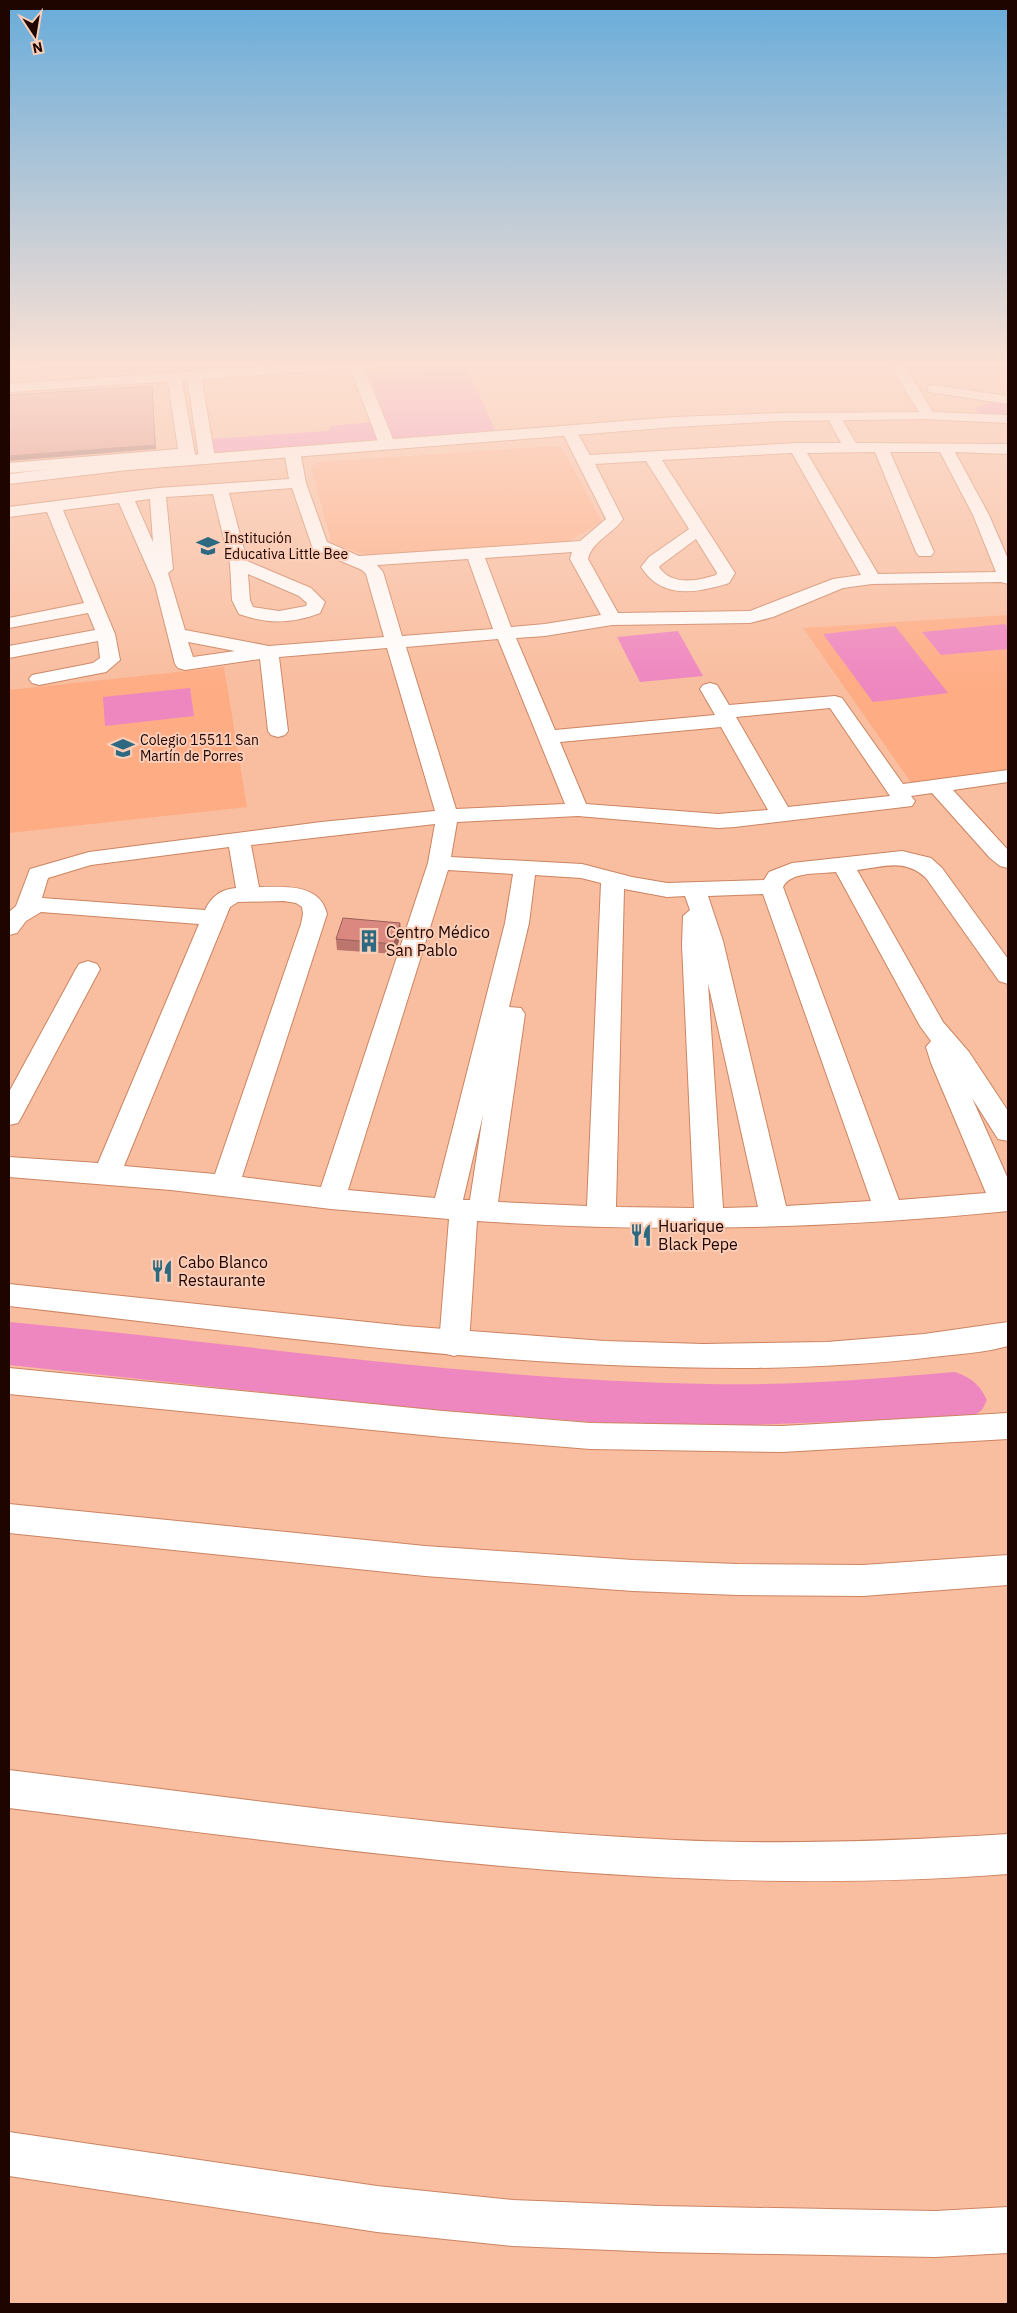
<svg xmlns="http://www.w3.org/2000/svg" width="1017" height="2313" viewBox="0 0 1017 2313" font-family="'IBM Plex Sans',sans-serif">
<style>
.built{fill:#feac84}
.green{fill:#ee86c0}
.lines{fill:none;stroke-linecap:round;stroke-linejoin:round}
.street-casing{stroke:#cc8461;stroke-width:2}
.secondary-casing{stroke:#cc8461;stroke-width:2}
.primary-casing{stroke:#cc8461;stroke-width:2}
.street{fill:#fff;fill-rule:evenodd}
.secondary{fill:#fff;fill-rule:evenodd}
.primary{fill:#fff;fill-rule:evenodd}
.wall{fill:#bc766e}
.shaded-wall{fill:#99605a}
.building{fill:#db8980;stroke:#99605a}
.labels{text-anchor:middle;stroke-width:4;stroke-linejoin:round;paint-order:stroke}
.far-poi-label{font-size:14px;fill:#1e0500;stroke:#fcceb8;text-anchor:start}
.poi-label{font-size:16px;fill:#1e0500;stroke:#fcceb8;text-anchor:start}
</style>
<rect width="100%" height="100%" fill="#f9bd9f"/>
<path class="built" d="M552,446L562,448L602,522L564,544L379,559L332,544L311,467L319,462Z
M1008,615V773L912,784L803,628Z
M224,667L247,807L9,833V690Z"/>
<path class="green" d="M466,365L499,439L393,444L369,372Z
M990,403L1008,404V419C996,418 981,419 974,408Z
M372,422L378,440L375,443L216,457L212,439L326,431L330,429V426Z
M1005,624L1008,628V649L941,655L922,632Z
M895,626L948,693L873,702L823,634Z
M678,631L703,676L640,682L617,637Z
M190,688L194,716L105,726L103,697Z
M9,1322C242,1343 474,1380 708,1384C790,1386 873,1379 955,1372C972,1378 979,1384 987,1400L982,1410L972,1417L723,1426L602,1423L400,1407L9,1365Z"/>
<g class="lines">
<defs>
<path id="street" d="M9,363H54L47,367L9,370Z
M348,363H362L395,444L392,447H382L379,444Z
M174,372L181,376L196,460L194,463H182L180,458L9,473V463L178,449L167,376Z
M194,372L201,376L215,458L213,461H201L199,458L187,376Z
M834,413L839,414L856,443L1008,444V454L955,452L989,515L1008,559V584L1001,582L872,584L843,588L773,617L750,623L612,625L545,636L516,638L555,730L715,715L700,689L703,685L710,683L717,685L729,705L835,696L842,698L903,784L1008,770V782L953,790L1008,850V868L1000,866L990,858L932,793L911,796L915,801L912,806L904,807L735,827L718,828L578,816L457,822L451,857L582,864L632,877L667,883L764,880L769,872L792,863L902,851L931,858L942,868L1008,959V984L999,981L926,878C904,858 885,867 857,870L943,1022L969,1052L1008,1111V1141L998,1139L972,1098L1008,1179V1211C830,1229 656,1233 477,1221L469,1344L465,1353L454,1356L443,1353L439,1344L449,1219L331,1209L171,1190L9,1177V1157L98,1163L199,924L41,912L26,921L17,933L9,935V912L16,906L30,869L89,852L321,822L435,811L387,648L279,657L288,731L285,735L278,737L271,735L268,731L260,659L185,670L178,668L175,664L155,585L119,503L63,510L115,634L120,660L106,672L39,685L32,683L29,679L32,675L93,663L100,658L98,641L9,658V646L95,630L88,613L9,628V618L84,603L47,512L9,517V507L158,488L289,479L284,451L287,448H297L300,451L306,483L327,542L359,556L580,541L606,519L561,430L564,427H574L590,455L797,443H841L827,417ZM875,452L916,552L919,556H931L934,552L890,452H940L973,515L996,572L878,574L807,453ZM792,453L861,575L833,579L750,611L618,613L588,559C592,541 613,534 623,519L595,464L646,461L689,529L649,557L641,567C662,600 697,593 729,583L735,573L662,460ZM292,488L313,549L362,570L366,574L384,637L269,646L185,630L168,573L173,569L166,497L213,494L230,564L232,600L239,614C267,624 292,624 320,613L325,602L311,588L247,561L229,493ZM150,499L153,542L135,501ZM696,539L717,573L716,575C698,581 671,586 659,567L661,565ZM572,552L570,559L601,615L545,624L511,627L485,558ZM468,559L493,629L402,636L383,572L377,565ZM248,574L299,596L307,603L306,606L279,611L253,607L250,600ZM498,639L565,804L456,809L406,647ZM188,642L235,651L193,657ZM830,708L890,796L788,807L736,717ZM721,727L768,810L718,814L586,804L560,742ZM435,824L428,863L321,1187L242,1177L327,914C320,883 284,887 259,887L251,845ZM229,847L236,888C221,889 211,897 205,910L42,898L48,878L91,865ZM448,870L513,874L505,923L435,1198L348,1190ZM836,872L920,1026L931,1041L926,1047L931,1063L986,1193L899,1200L783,887C791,871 820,874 836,872ZM535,875L581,878L601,883L587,1206L498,1202L525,1014L521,1008L509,1007L529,923ZM624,889L667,897L685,896L690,910L683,916L682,945L694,1208L616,1207ZM763,894L871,1201L786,1206L723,941L708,896ZM284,901L296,903L302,907L303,914L301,924L215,1174L124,1166L230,907L238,902ZM708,983L758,1207L723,1208ZM483,1115L470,1200H463Z
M88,961L97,964L100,969L22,1116L18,1123L9,1125V1092L76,969L79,964Z
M9,1504L425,1546L633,1560L737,1564L863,1565L1008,1555V1585L863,1596L737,1595L633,1591L425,1576L9,1533Z
M9,1770C231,1797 452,1830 676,1840C786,1845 897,1841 1008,1834V1874C671,1900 343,1850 9,1808Z
M9,2132L377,2186L513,2200L659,2206L935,2211L1008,2207V2253L935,2257L659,2252L513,2246L377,2232L9,2176Z"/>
<path id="secondary" d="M318,363H390L383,367L9,392V384Z
M928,412L935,416L933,419L782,421L675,427L128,470L9,484V474L128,460L675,417L782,413Z
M9,1284L405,1326L604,1341L703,1344L827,1342L924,1334L1008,1322V1346C984,1353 958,1354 933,1357C875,1364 816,1367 757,1368C507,1370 258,1334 9,1306Z
M9,1368L443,1411L590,1423L782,1426L1008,1413V1439L782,1452L590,1449L443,1437L9,1394Z"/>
<path id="primary" d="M889,363H903L933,412L1008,415V423L923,419Z
M934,385L1008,396V404L929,392L927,389L929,386Z"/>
</defs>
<use href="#street" class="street-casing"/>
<use href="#secondary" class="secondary-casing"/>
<use href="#primary" class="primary-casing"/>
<use href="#street" class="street"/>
<use href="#secondary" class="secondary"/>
<use href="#primary" class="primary"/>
</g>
<path class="wall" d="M400,923L401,933L395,954L337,950L336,939Z"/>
<path class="shaded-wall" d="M152,386L156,449L9,461V456Z
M400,923L401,933L395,954L394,944Z"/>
<path class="building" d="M152,386L155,445L9,456V395Z
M343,918L400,923L394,944L336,939Z"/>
<linearGradient id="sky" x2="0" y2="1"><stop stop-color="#68acda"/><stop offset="0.53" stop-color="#fce1d4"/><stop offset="1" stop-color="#fce1d4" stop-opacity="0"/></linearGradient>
<rect width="1017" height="687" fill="url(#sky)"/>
<defs>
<symbol id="school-bare" viewBox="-9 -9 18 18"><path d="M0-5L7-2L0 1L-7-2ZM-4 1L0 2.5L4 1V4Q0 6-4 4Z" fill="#2d6981" stroke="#fcceb8" stroke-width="2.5" paint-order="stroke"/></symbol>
<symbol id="building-bare" viewBox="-9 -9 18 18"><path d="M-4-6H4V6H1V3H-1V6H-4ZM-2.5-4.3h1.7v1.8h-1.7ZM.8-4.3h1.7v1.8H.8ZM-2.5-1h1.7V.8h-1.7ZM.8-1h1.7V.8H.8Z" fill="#2d6981" stroke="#fcceb8" stroke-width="2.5" paint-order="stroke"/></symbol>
<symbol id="restaurant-bare" viewBox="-9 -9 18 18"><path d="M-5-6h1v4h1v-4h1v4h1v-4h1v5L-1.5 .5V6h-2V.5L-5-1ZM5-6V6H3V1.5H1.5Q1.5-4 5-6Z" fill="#2d6981" stroke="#fcceb8" stroke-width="2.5" paint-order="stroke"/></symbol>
</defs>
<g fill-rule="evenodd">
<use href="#school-bare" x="192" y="530" width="32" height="32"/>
<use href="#school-bare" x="107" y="732" width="32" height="32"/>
<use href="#building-bare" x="353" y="925" width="32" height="32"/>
<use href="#restaurant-bare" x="625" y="1219" width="32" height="32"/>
<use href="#restaurant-bare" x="146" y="1255" width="32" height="32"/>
</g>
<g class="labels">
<g class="far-poi-label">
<text x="224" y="543">Institución<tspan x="224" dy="16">Educativa Little Bee</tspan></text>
<text x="140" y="745">Colegio 15511 San<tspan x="140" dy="16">Martín de Porres</tspan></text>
</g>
<g class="poi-label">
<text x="386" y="938">Centro Médico<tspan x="386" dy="18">San Pablo</tspan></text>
<text x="658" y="1232">Huarique<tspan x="658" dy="18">Black Pepe</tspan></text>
<text x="178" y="1268">Cabo Blanco<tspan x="178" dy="18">Restaurante</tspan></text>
</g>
</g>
<rect width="1017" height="2313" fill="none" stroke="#1e0500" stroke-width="20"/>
<g transform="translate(35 35) rotate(168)" stroke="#fcceb8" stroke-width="4" paint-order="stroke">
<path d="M0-4L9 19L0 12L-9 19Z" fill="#1e0500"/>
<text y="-8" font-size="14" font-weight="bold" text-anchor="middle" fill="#1e0500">N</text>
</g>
</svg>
